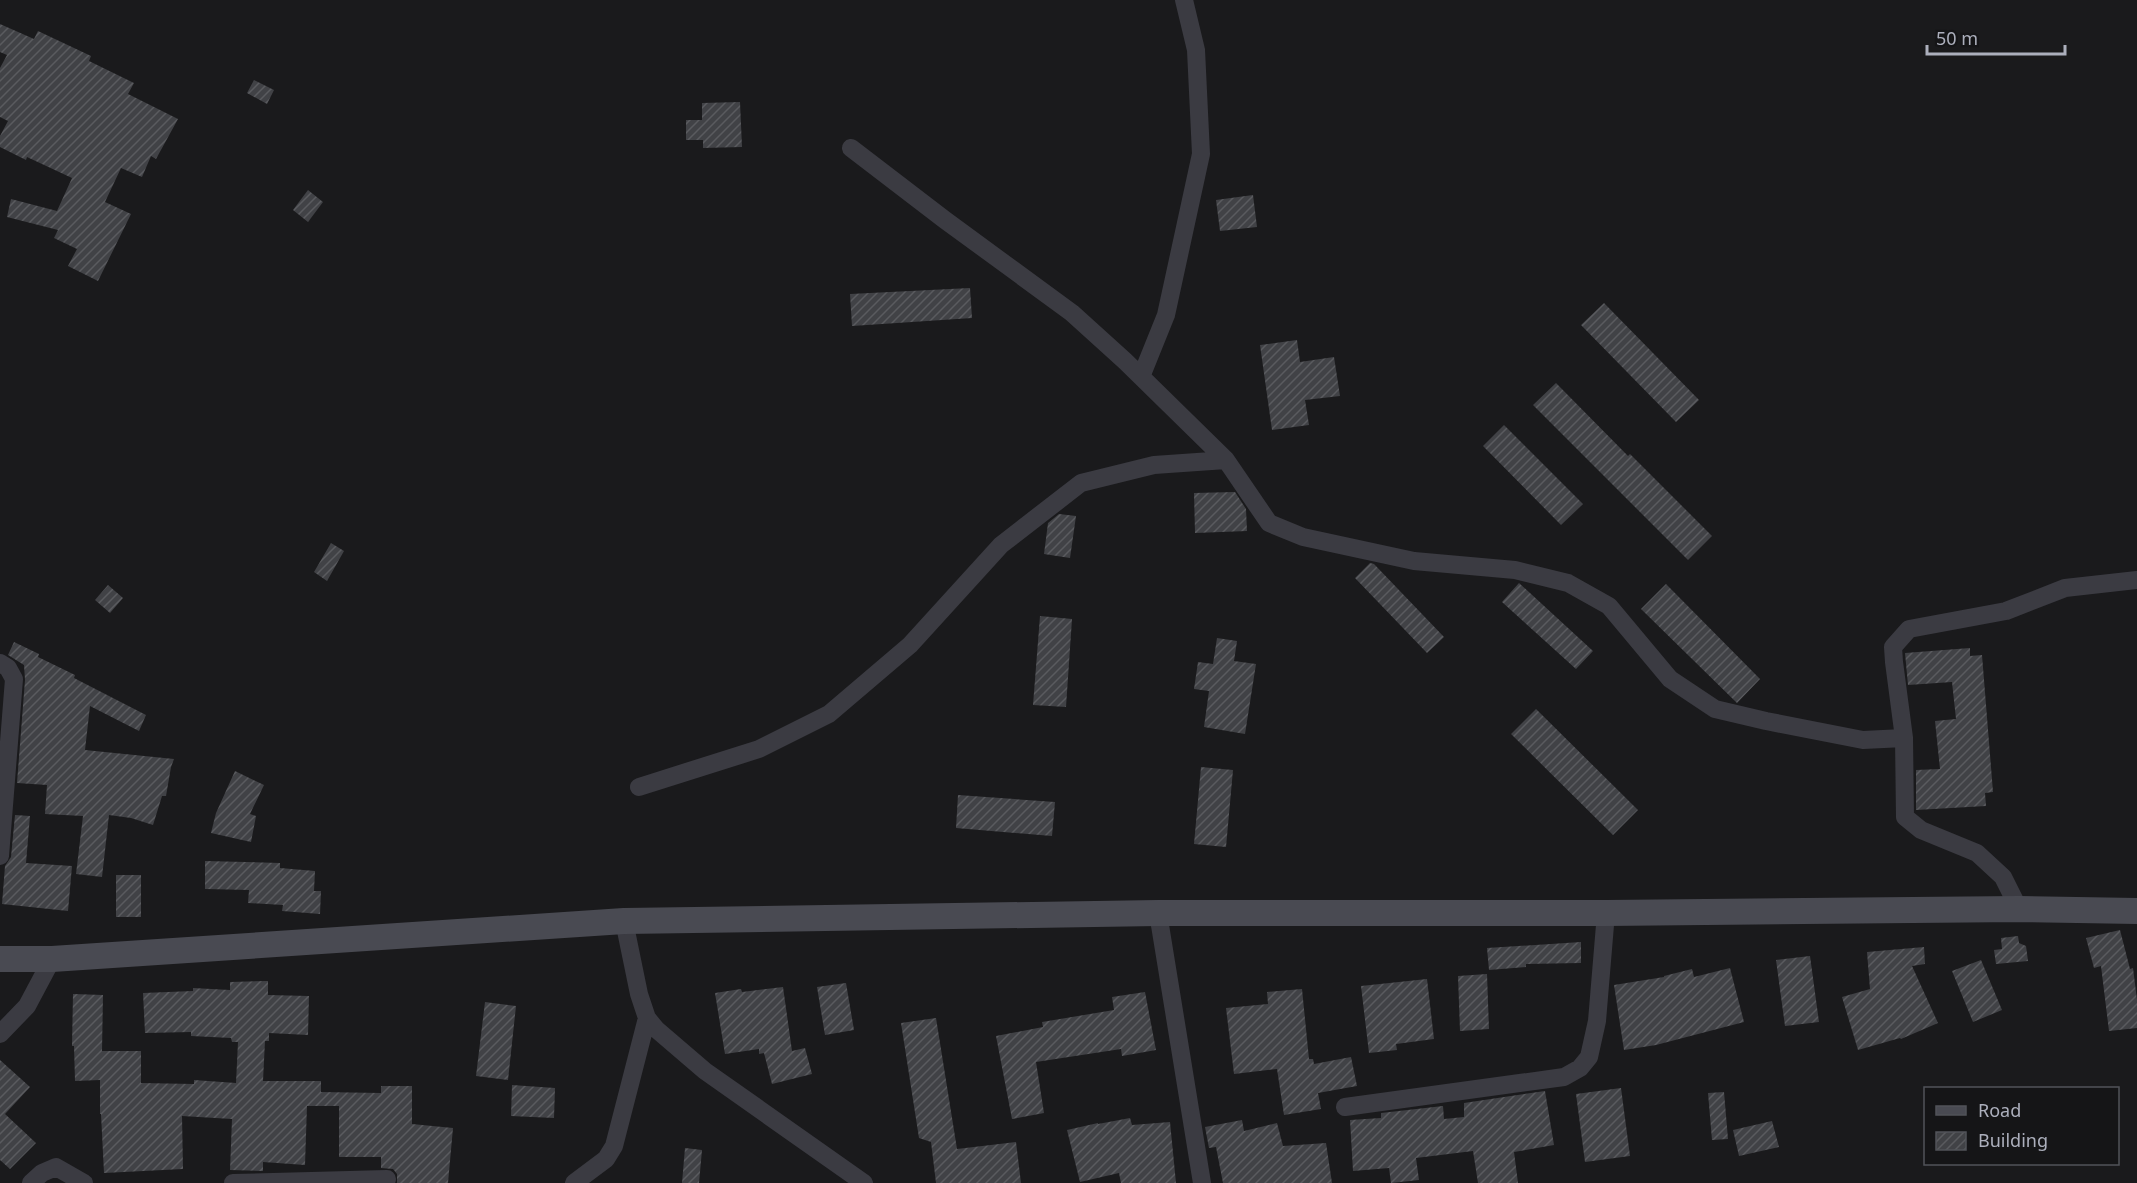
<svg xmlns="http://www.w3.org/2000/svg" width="2137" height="1183" viewBox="0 0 2137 1183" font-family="'Noto Sans',sans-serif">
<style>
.building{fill:url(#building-hatch)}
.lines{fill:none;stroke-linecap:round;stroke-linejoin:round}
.street{stroke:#3b3b42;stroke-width:18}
.secondary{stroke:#494a52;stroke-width:26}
</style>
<defs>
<pattern id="building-hatch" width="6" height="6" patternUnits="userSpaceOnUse" patternTransform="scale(1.5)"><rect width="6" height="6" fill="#414246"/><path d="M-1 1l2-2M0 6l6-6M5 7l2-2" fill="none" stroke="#5a5b5f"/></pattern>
</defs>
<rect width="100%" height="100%" fill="#1a1a1c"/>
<path class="building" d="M0,24L34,39L38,31L91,56L89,61L134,83L128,94L178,119L156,159L151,156L142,177L121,168L105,202L131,214L98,281L68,266L77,249L54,238L58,230L7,217L11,199L57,211L72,178L27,157L26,160L0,147V136L8,121L0,117V68L7,55L0,52Z
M254,80L274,90L267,104L247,93Z
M740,102L742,147L703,148V140H686V120H702V103Z
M308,190L323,202L308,222L293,210Z
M1253,195L1257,227L1220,231L1216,200Z
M970,288L972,318L852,326L850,294Z
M1604,303L1699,400L1676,422L1581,325Z
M1297,340L1300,362L1334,357L1340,396L1305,400L1309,425L1272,430L1260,345Z
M1556,383L1628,456L1630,454L1712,536L1688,560L1533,405Z
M1504,425L1583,504L1561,525L1483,446Z
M1235,492L1246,509L1247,531L1195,533L1194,493Z
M1059,514L1076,516L1070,558L1044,554L1048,523Z
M331,543L344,551L327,581L314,572Z
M1370,563L1374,564L1444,637L1427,653L1355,578Z
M1519,583L1593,651L1576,669L1502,602Z
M1666,584L1760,679L1737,703L1641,609Z
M108,585L123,598L110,613L95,600Z
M1040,616L1072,619L1066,707L1033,705Z
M1217,638L1237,641L1234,661L1256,664L1245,734L1204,727L1209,691L1194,689L1198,662L1213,664Z
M14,642L39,654L38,657L75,675L74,678L146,715L139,731L90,706L85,750L174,759L171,767L166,796H162L153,825L131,818L109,815L102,877L76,874L83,816L45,814L47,785L17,783L25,680L24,665L8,655Z
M1970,648V656L1982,655L1993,792L1985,793L1986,806L1916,810V770L1940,769L1935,721L1956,719L1952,682L1908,685L1905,653Z
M1536,709L1638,810L1613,835L1511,734Z
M1201,767L1233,770L1226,847L1194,844Z
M235,771L264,785L250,814L256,816L251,842L211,833L216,813Z
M958,795L1055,802L1052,836L956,828Z
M15,815L30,816L26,863L72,866L68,911L2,904L5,866L11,857Z
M205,861L280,863V868L315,871L314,891H321L320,914L282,911L283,905L248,903L249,890L205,889Z
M116,875H141V917H116Z
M2120,930L2130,969L2133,968L2137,1000V1028L2109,1031L2101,966L2094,968L2086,938Z
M2018,936L2019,943L2026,946L2028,961L1996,964L1994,950L2002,949L2001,938Z
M1581,942V963L1526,964V967L1489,970L1487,948Z
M1924,947L1925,964L1912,966L1938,1023L1901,1039L1900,1038L1858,1050L1842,997L1870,989L1867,952Z
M1810,956L1819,1022L1785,1026L1776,960Z
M1981,960L2002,1010L1973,1022L1952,971Z
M1730,968L1744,1022L1656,1045L1624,1050L1614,985L1664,977V976L1692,969L1694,977Z
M1487,974L1489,1029L1460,1031L1458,976Z
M1427,979L1434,1039L1396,1044L1397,1050L1369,1053L1361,986Z
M268,981V995L309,996L308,1035L269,1033V1041H265L263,1081H321V1092L381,1093V1086H412V1124L453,1128L448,1183H397V1174L393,1169L381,1168V1157H339V1106H307L305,1165L263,1162V1171L230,1170L232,1119L182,1116L183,1169L104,1173L101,1114H100V1080L75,1081L74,1046H72L73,994L103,995L102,1051H141V1083L194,1084V1080L236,1083L238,1042H232L231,1038L191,1036V1032L145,1033L143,993L193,991V988L230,990V982Z
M846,983L854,1030L825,1035L817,987Z
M783,987L792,1051L805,1048L812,1074L772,1084L764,1053L759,1054V1049L725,1054L715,993L741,989L742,992Z
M1302,989L1309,1059H1313L1314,1064L1351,1057L1357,1086L1318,1093L1321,1109L1284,1115L1277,1069L1234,1074L1226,1008L1268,1004L1267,992Z
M1145,992L1156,1050L1122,1056L1121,1049L1036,1062L1044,1113L1012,1119L996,1036L1043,1027L1042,1022L1114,1010L1112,997Z
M485,1002L516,1006L508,1080L476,1076Z
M936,1018L957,1149L1016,1142L1021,1183H936L931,1142L919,1138L901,1023Z
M0,1060L30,1087L5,1114L36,1143L10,1169L0,1160Z
M512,1085L555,1088L554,1118L511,1116Z
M1621,1088L1630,1156L1585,1162L1576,1094Z
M1545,1091L1554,1145L1514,1152L1518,1183H1478L1473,1151L1416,1158L1419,1180L1391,1183L1389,1168L1353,1171L1350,1120L1381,1118V1113L1443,1106L1444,1119L1464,1117V1103Z
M1724,1092L1728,1139L1712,1140L1708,1093Z
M1130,1118L1132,1125L1170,1122L1176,1183H1121L1119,1173L1080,1182L1067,1130L1098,1123V1124Z
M1242,1120L1244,1131L1277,1123L1283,1146L1326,1143L1332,1183H1223L1216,1147L1209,1148L1205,1127Z
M1772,1121L1779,1147L1739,1156L1733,1130Z
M685,1148L702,1150L699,1183H682Z"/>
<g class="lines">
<path class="street" d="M851,148L945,220L1072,313L1125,361L1226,460L1269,523L1303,537L1414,561L1515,570L1568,583L1609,606L1670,679L1715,709L1766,721L1863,740L1904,738
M1141,377L1166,315L1201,154L1196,50L1184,0
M0,663L8,668L14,679L0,856
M639,787L759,749L829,714L910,645L1001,545L1081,483L1154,465L1226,460
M2019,909L2003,877L1977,853L1921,830L1905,817L1904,738L1894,662L1893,647L1909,629L2006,611L2065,588L2137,580
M1158,913L1202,1183
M624,921L639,994L647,1018L656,1029L705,1071L864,1183
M0,1034L27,1006L52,959
M1345,1107L1564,1077L1580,1068L1589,1057L1597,1021L1606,913
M31,1183L42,1173L56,1167L84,1183
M233,1183L387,1179
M574,1183L606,1159L614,1146L647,1018"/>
<path class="secondary" d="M0,959H52L624,921L1158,913H1606L2019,909L2137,911"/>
</g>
<rect x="1924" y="1087" width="195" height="78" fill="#151517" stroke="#515359" stroke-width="1.5"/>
<rect x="1936" y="1106" width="30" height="9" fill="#494a52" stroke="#515359" stroke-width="1.5"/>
<text x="1978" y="1117" font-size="18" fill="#acafbc">Road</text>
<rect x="1936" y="1132" width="30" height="18" fill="url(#building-hatch)" stroke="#515359" stroke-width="1.5"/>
<text x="1978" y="1147" font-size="18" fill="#acafbc">Building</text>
<path d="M1927 45v9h138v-9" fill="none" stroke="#acafbc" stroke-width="3"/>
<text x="1936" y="45" font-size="18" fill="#acafbc" stroke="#151517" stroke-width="4.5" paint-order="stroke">50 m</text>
</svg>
